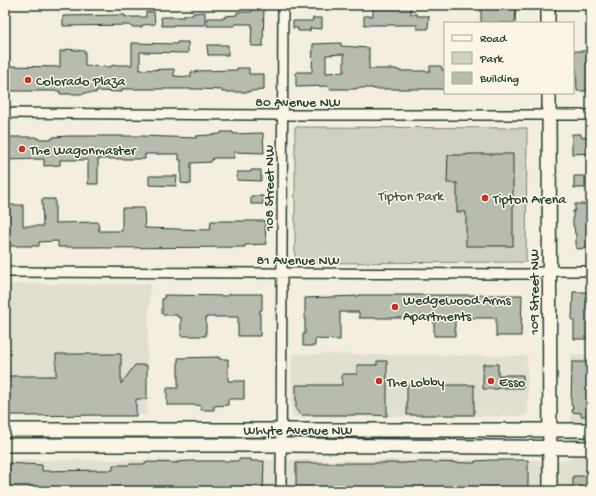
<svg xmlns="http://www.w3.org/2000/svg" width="596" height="496" viewBox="0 0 596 496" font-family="'Gochi Hand',sans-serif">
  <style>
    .built { fill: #e1dfd0 }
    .green { fill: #d0d1c2; stroke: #78877b }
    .building { fill: #b8bcae; stroke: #1f3d34; fill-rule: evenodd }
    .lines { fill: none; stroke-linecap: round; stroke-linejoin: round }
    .street-casing { stroke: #1f3d34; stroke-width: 12 }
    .secondary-casing { stroke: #1f3d34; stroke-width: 16 }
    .street { stroke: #fcf5e5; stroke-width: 9 }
    .secondary { stroke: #fcf5e5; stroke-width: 13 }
    .poi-dot { fill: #c8321e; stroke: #fcf5e5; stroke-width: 1.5 }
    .labels { text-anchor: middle; stroke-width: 3; stroke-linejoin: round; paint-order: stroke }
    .poi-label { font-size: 14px; fill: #1f3d34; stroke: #fcf5e5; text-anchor: start }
    .street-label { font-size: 14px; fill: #1f3d34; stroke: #fcf5e5 }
    .park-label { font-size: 14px; fill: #425b50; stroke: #fcf5e5 }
  </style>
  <rect width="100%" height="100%" fill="#f3eede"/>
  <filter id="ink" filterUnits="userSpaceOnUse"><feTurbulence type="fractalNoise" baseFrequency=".025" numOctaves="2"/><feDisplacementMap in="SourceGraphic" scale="8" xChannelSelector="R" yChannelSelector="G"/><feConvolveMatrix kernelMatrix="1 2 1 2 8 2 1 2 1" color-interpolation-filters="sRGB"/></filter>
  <g filter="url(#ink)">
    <path class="built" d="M5,284H150L147,356V415L5,416Z
      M292,354L527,356L528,414L524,416L296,417L292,414Z
      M571,354L591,355V491H5V460H571Z"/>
    <path class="green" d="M295,127L527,128L526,262L295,263Z"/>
    <path class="building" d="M252,5H264L263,46H251L252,24H235V26H207V18H225V16L237,15V12H252Z
      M373,5H411V14H417V16H429L428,29H417V25H364V16H373Z
      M481,5H516L515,23H481Z
      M146,12H154L155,24L142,25V27H131V25L63,26V16L125,15V17H146Z
      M205,12V25H173V26H162L161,17H184V15H193V13Z
      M313,18H322V29L310,28V31H298V28H293V21H312Z
      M177,42H188V53L140,52V70L174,69V76L191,77V72H196V71L237,70V68H249V74H264V90L249,91V92H222V90L200,89H122V92L96,91V93H84V94H60V91H5V66L60,67V51H66V49L85,51V66L111,67V66L115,65H132V43L177,44Z
      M341,43V46L369,48V69H397V70L401,71H430V66H440L442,67V70H445V89H373V88H356V89H330L328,86L296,87V72H312L313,44ZM344,54V72L326,73V55Z
      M207,45H228V55H208Z
      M574,51H591V91H577L576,69H574Z
      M221,132H233V134L263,133L264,153L234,152V158H213L211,162L191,163V184L181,183V160H179V154H145V159H98V184H88V160H60V165L44,166V159L5,160V137H37V139H53V137L69,136H141L196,138V136L221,134Z
      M572,134H581V137H591V153L572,154Z
      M467,154H513V246H466V212H457V183H447L448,155H467Z
      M251,170H261V181L237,180V172H251Z
      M149,176H177L176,186L149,185Z
      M574,176H585V188H574Z
      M251,196H263V204H251Z
      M42,199H55V223L98,222L99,231H122V208H144L145,228L210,230L211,221H265L266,244L245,245V247L103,248V247H58V241L39,242V246H5V205H23V226H43Z
      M575,204H591V248L576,249V234H575L574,226H573V211H575Z
      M573,292H591V339H574V320H572Z
      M228,294H262V310H260V336H238V317H206V336H181V317H177V315H164L162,314V299H164V295L228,296Z
      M359,295H522L521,336H496V318H455V336H434V318H359V312H340V340L315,339V346H303V334H305V298L359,296Z
      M56,354H121V384L135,365H147V399H136V416H100V415L27,416V415H5V376H56Z
      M219,357V359H228V381H244V399H228V405L214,406V410H201V406L197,405H167V388H178V358Z
      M377,361H387V416L374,415H302L296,410V385H342V374H357V365H377Z
      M572,362H591V416H581V413L572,412L573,406L571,405Z
      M483,364H498V375H523V388H498V389H483Z
      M421,380L428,385H474V415H407V385H416Z
      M239,459H251V461H264L263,491H5V463L42,465V471L104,470H113V465H128L131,464H146V462L178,463L177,462L192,461H239Z
      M491,460H528V491H356V490L341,489V491H296V463H403L418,462L475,463V461Z
      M573,476H591V491H573Z"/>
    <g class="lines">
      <defs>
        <path id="street" d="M5,113L274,115H591
          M5,272L528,274L549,271H591
          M281,491L283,5"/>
        <path id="secondary" d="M548,5V23
          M549,93L550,491
          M5,430H591
          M5,445H293L591,448"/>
      </defs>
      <use href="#street" class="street-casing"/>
      <use href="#secondary" class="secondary-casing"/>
      <use href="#street" class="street"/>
      <use href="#secondary" class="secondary"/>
    </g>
  </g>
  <g class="poi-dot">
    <circle cx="28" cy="80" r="4"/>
    <circle cx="22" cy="149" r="4"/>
    <circle cx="485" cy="198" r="4"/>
    <circle cx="395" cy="307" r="4"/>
    <circle cx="379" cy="381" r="4"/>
    <circle cx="491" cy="381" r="4"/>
  </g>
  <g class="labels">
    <g class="poi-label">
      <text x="36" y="85">Colorado Plaza</text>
      <text x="30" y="154">The Wagonmaster</text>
      <text x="493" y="203">Tipton Arena</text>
      <text x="403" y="304">Wedgewood Arms<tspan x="403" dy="16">Apartments</tspan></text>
      <text x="387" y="386">The Lobby</text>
      <text x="499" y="386">Esso</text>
    </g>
    <g class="street-label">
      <text x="298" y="106">80 Avenue NW</text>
      <text transform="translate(268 188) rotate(-90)" y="5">108 Street NW</text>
      <text x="298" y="264">81 Avenue NW</text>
      <text transform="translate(533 292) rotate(-90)" y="5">109 Street NW</text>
      <text x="298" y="434">Whyte Avenue NW</text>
    </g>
    <g class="park-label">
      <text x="411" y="200">Tipton Park</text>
    </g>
  </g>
  <rect width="596" height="496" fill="none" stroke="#fcf5e5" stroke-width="20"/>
  <rect x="10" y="10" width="576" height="476" fill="none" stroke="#1f3d34" stroke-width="1.5" filter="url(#ink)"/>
  <rect x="444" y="22" width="130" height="72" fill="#fcf5e5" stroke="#a4ab9e"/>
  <rect x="452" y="35" width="20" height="6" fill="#fcf5e5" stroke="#a4ab9e"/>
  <text x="480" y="42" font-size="12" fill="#1f3d34">Road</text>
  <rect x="452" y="52" width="20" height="12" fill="#d0d1c2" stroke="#a4ab9e"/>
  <text x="480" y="62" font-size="12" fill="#1f3d34">Park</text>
  <rect x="452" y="72" width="20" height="12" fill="#b8bcae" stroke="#a4ab9e"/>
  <text x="480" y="82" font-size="12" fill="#1f3d34">Building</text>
</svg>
